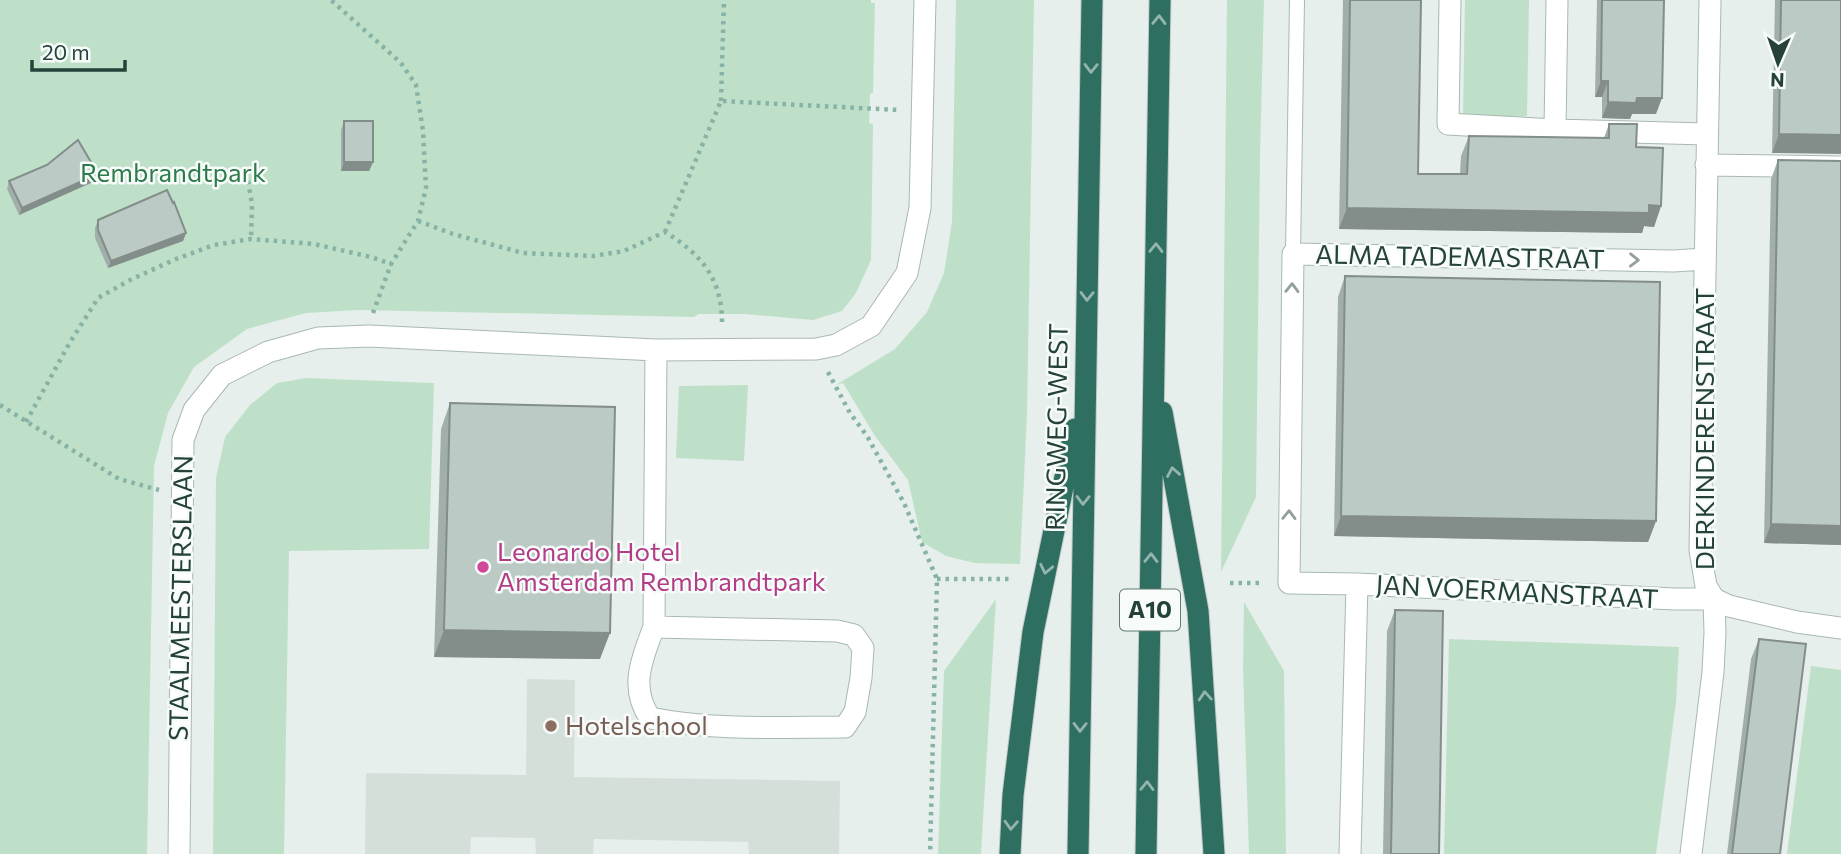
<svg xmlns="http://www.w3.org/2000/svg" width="1841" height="854" viewBox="0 0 1841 854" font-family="Commissioner,sans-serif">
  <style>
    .built { fill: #d4dfda }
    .green { fill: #bfe0c8 }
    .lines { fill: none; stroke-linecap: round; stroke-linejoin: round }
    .lane-casing { stroke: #a8b8b2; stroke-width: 16 }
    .street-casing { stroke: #a8b8b2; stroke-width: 23 }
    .highway-casing { stroke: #c2cac8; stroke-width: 23 }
    .path { stroke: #86b3a5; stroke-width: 4.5; stroke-dasharray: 3.5 5; stroke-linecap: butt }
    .lane { stroke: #fff; stroke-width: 14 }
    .street { stroke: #fff; stroke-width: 21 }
    .highway { stroke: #2f6f62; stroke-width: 21 }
    .wall { fill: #a1aea9 }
    .shaded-wall { fill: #838d89 }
    .building { fill: #bbcac4; stroke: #838d89; stroke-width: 2 }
    .oneway { stroke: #93b5ae }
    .oneway2 { stroke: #92a09c }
    .hotel-dot { fill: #d1479c; stroke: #f7fbf9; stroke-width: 2.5 }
    .education-dot { fill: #8d6e63; stroke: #f7fbf9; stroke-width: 2.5 }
    .labels { text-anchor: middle; stroke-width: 5; stroke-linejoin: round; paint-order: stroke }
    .shield { fill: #f7fbf9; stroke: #637a73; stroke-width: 2 }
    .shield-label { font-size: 24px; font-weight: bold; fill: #24423a }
    .park-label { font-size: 26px; fill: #2d7a4b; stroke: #f7fbf9 }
    .street-label { font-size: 26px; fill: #24423a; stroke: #f7fbf9 }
    .hotel-label { font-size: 26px; fill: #b23c85; stroke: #f7fbf9; text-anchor: start }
    .education-label { font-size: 26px; fill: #785e54; stroke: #f7fbf9; text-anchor: start }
  </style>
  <rect width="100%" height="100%" fill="#e6efeb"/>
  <path class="built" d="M527,679L575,680L574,777L840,781L839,854H749L748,842L594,839L593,854H536L535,838L471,837L470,854H365L366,773L526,775Z"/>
  <path class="green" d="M0,0H871V3H875L873,93L870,94L869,123L873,124L871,260L856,293L842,311L813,320L744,314H699L694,317L359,310L306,313L247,329L194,367L168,413L154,466L147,854H0Z
    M956,0H1034L1027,414L1020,564L975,563L946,556L922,542L908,480L875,436L843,383L836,385L895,349L927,312L944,273L952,222Z
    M1227,0H1264L1260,155L1256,497L1221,572Z
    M1465,0H1529L1527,116H1463Z
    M306,378L434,383L429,549L289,551L284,854H213L216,478L225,437L250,405L277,383Z
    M748,385L744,461L676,458L679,386Z
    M996,599L981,854H938L944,671Z
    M1244,602L1284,671L1286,854H1249L1243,669Z
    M1449,639L1679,647L1676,702L1656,854H1444Z
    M1811,666L1841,670V854H1787Z"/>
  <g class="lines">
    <defs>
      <path id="lane" d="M1293,254L1297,0"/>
      <path id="street" d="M1450,0L1448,124L1555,130
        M1557,0L1555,130L1707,134
        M1706,165L1841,167
        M1357,584L1289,583L1293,254L1673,261L1705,259
        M654,627L837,631L854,635L863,648L861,678L855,712L845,727C781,727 714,731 650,718C629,688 642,658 654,627L656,350
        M179,854L183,440L194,410L222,375L268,352L318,338L369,336L656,350L816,349L836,345L871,326L907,273L920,208L925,0
        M1350,854L1357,584L1675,599H1714L1729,606L1797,622L1841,628
        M1691,854L1713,672L1715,633L1714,599L1706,586L1700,550L1710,0"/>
      <path id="highway" d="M1162,412L1198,611L1214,854
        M1010,854L1013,795L1033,632L1075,429
        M1078,854L1092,0
        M1146,854L1160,0"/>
    </defs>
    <use href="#lane" class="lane-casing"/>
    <use href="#street" class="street-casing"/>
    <use href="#highway" class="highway-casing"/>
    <path class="path" d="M721,101L724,0
      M248,181L252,204L251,239
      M418,221L453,234L523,253L593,256L624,251L665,232C703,255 723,281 722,326
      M665,232L721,101L899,110
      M373,313L391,264
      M828,372L850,413L867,436L904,503L937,579L930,854
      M0,405L119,479L159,490
      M26,422L69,344L98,298L130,280L176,259L214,245L251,239L314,244L371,257L391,264L418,221L426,188L423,131L416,85L401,63L331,0
      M937,579H1011
      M1230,583H1264"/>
    <use href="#lane" class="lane"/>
    <use href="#street" class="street"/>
    <use href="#highway" class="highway"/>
  </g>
  <path class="wall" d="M1343,0H1421L1418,174H1460L1461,156L1469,136L1604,138L1609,124L1636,147L1661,206L1654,227L1644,226L1642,233L1339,229Z
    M1597,0H1664L1656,114H1632L1630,119L1602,118V97H1595Z
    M1775,0H1841L1772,153Z
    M344,121L373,162L369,171H341V130Z
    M1778,160L1841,545L1764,543L1771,179Z
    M9,181H95L19,215L7,189Z
    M98,220L186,233L183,241L108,268L95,238V228Z
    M1345,276L1656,521L1648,542L1334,536L1338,297Z
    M450,403L600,659L434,657L441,429Z
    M1395,610L1439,854H1383L1387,631Z
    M1759,639L1780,854H1727L1751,659Z"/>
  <path class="shaded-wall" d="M1601,81H1608L1602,97H1595Z
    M1637,98H1662L1656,114H1632L1630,119L1602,118L1608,102Z
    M1779,134L1841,135V154L1772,153Z
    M344,162H373L369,171H341Z
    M98,174L95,181L19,215L22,208Z
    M1649,205L1661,206L1654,227L1644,226L1642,233L1339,229L1347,208Z
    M186,233L183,241L108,268L111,261Z
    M1341,516L1656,521L1648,542L1334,536Z
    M1771,524L1841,526V545L1764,543Z
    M444,630L610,633L600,659L434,657Z"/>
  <path class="building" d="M1350,0H1421L1418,174H1467L1469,136L1609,138V124H1637L1636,147L1663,148L1661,206L1649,205V213L1347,208Z
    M1602,0H1664L1662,98H1637L1636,103L1608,102V81H1601Z
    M1781,0H1841V135L1779,134Z
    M344,121H373V162H344Z
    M78,140L98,174L22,208L9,181L47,165Z
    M1778,160L1841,161V526L1771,524Z
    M167,190L173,203L174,202L186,233L111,261L98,230V220Z
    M1345,276L1660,282L1656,521L1341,516Z
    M450,403L615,407L610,633L444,630Z
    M1395,610L1443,611L1439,854H1391Z
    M1759,639L1806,644L1780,854H1732Z"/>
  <defs><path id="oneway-chevron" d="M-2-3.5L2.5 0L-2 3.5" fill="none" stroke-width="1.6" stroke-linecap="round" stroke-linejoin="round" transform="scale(1.75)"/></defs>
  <g class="oneway">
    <use href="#oneway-chevron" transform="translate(1159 20) rotate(-89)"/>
    <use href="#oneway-chevron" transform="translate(1091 68) rotate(91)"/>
    <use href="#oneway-chevron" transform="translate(1156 248) rotate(-89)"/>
    <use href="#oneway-chevron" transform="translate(1087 296) rotate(91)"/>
    <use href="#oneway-chevron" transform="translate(1173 472) rotate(-100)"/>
    <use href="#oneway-chevron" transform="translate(1083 500) rotate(91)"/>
    <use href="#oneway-chevron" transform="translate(1151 558) rotate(-89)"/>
    <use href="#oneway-chevron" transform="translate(1046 569) rotate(102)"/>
    <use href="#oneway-chevron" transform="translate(1205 696) rotate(-94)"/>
    <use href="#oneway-chevron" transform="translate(1080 727) rotate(91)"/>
    <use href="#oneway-chevron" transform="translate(1147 786) rotate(-89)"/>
    <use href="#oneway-chevron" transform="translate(1011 825) rotate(93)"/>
  </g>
  <g class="oneway2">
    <use href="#oneway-chevron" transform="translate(1634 260) rotate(1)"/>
    <use href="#oneway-chevron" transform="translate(1292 288) rotate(-89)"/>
    <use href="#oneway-chevron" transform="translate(1289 515) rotate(-89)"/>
  </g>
  <circle class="hotel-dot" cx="483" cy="567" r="7"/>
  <circle class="education-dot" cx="551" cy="726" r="7"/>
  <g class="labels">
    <rect class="shield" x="1120" y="589.5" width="60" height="41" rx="5"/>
    <g class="shield-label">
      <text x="1150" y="618">A10</text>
    </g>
    <g class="park-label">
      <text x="173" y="182">Rembrandtpark</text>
    </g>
    <g class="street-label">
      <text transform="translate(1460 257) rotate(1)" y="9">ALMA TADEMASTRAAT</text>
      <text transform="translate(1057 427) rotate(-89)" y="9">RINGWEG-WEST</text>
      <text transform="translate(1705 429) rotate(-90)" y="9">DERKINDERENSTRAAT</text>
      <text transform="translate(1517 592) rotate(3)" y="9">JAN VOERMANSTRAAT</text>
      <text transform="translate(181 598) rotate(-89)" y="9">STAALMEESTERSLAAN</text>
    </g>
    <g class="hotel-label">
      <text x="497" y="561">Leonardo Hotel<tspan x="497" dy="30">Amsterdam Rembrandtpark</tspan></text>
    </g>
    <g class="education-label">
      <text x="565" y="735">Hotelschool</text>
    </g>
  </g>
  <g transform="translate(1778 63) rotate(182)" stroke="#f7fbf9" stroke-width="5" paint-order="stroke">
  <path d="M0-5L12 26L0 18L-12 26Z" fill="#24423a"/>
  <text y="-10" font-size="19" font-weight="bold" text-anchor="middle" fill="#24423a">N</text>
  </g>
  <path d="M32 60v10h93v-10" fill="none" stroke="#24423a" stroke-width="3.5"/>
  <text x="42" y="60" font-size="21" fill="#24423a" stroke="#f7fbf9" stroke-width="5" paint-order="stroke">20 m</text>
</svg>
